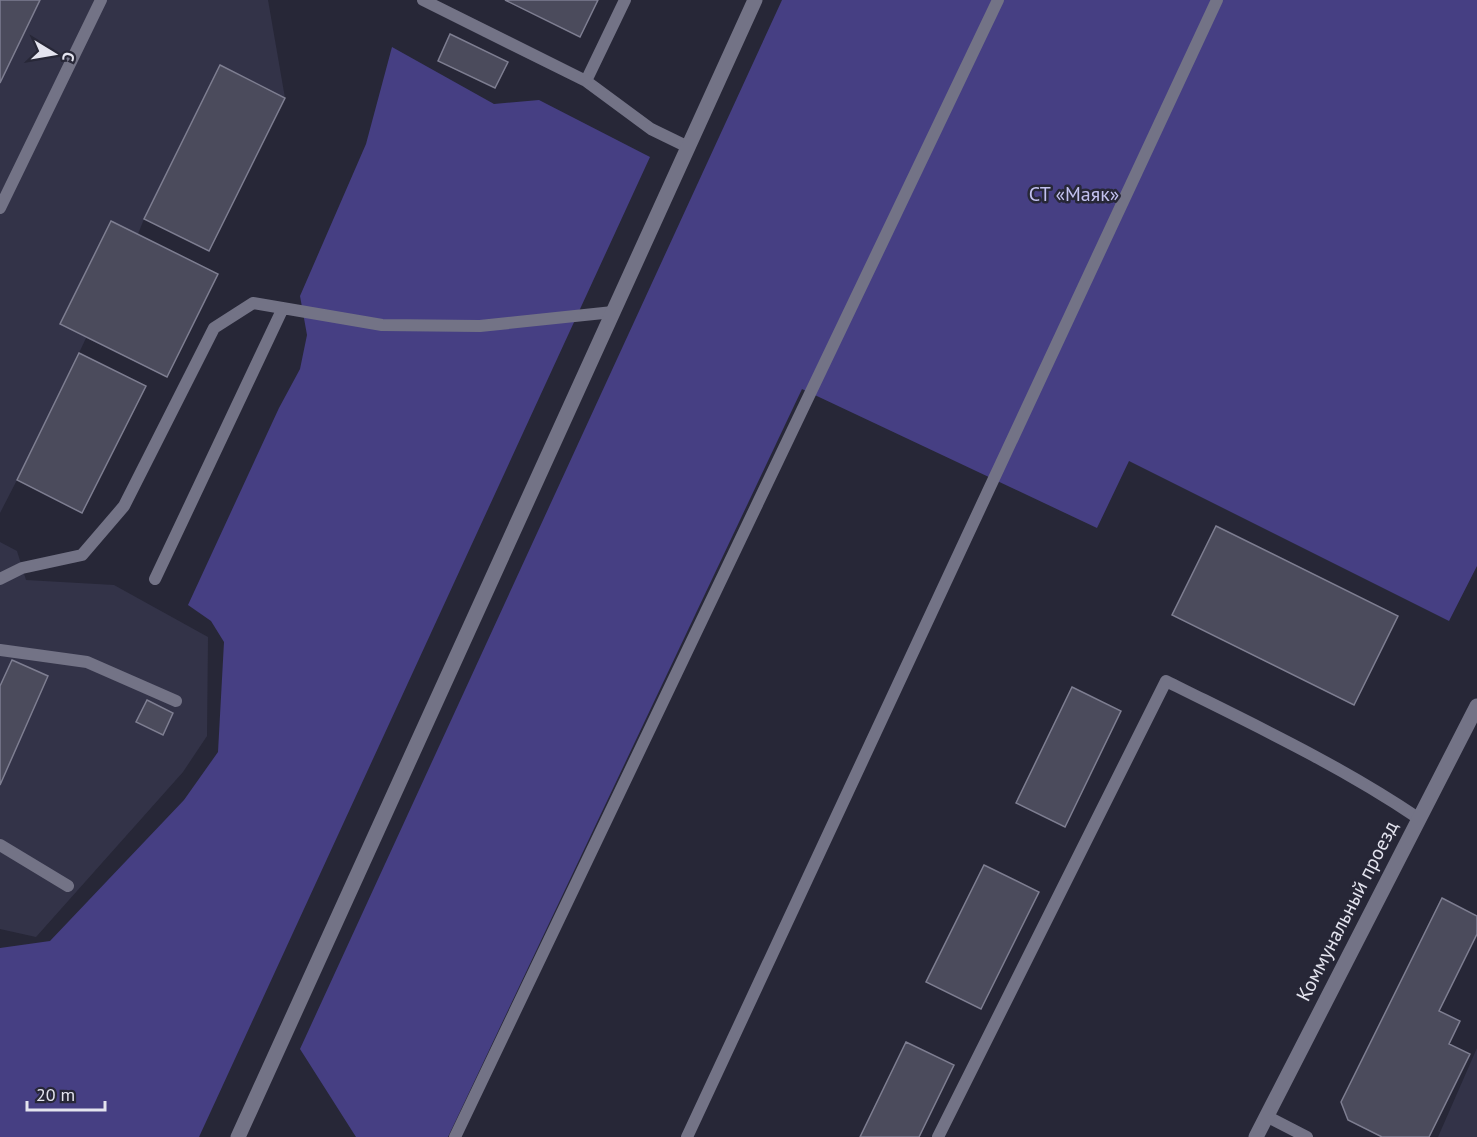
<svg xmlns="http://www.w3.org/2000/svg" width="1477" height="1137" viewBox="0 0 1477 1137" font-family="'PT Sans',sans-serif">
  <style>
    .built { fill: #333348 }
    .green { fill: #463f83 }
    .building { fill: #4b4b5c; stroke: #7e7e91; stroke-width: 1.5 }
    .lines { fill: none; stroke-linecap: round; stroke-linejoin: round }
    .lane { stroke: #737386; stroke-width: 12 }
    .street { stroke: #737386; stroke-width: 15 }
    .labels { text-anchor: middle; stroke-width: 5; stroke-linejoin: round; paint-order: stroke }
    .park-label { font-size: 20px; fill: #c3c2f0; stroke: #272737 }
    .street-label { font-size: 20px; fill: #e4e4ef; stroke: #272737 }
  </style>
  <rect width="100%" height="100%" fill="#272737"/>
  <path class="built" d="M0,0H268L285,98L209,251L144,219L138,234L218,274L167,377L86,338L79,353L146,386L82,513L17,480L0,513Z
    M0,542L17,551L26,580L114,585L208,637L207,736L183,772L36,937L0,929Z
    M1477,1048V1137H1438Z"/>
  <path class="green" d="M782,0H1477V566L1449,621L1129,461L1097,528L802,389L448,1137H356L300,1049Z
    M392,47L494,104L539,100L650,157L199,1137H0V948L50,941L184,800L218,752L224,642L211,621L188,605L279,408L300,369L307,335L300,296L366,144Z"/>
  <path class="building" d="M0,0H40L0,83Z
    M505,0H598L580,37Z
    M450,34L508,62L495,88L438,61Z
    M220,65L285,98L209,251L144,219Z
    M111,221L218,274L167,377L60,324Z
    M79,353L146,386L82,513L17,480Z
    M1216,526L1398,616L1354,705L1172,615Z
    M12,660L48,676L0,785V686Z
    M1072,687L1121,711L1065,827L1016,803Z
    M147,700L173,713L163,735L136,722Z
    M984,865L1039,892L981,1009L926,982Z
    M1442,898L1477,916V934L1439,1011L1460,1021L1449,1044L1470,1054L1429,1137H1382L1348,1120L1341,1102Z
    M906,1042L954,1065L919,1137H860Z"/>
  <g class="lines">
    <path class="lane" d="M423,0L586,81L651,129L688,147
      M586,81L625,0
      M0,208L101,0
      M0,579L22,568L82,555L124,506L214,328L253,303L382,325L480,326L613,312
      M155,579L283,308
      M0,650L87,662L176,701
      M0,845L68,886
      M1266,1116L1307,1137
      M455,1137L998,0
      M687,1137L1217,0
      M938,1137L1166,681C1252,724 1338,764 1418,818"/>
    <path class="street" d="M238,1137L755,0
      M1256,1137L1477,706"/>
  </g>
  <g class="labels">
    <g class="park-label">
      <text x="1074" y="201">СТ «Маяк»</text>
    </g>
    <g class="street-label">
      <text transform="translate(1347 911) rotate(-63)" y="7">Коммунальный проезд</text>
    </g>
  </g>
  <g transform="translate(54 54) rotate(101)" stroke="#272737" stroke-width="4.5" paint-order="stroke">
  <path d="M0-4.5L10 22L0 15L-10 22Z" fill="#e4e4ef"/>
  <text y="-9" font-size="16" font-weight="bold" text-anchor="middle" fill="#e4e4ef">С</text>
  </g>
  <path d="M27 1101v9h78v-9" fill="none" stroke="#e4e4ef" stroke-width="3"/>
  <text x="36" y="1101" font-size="18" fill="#e4e4ef" stroke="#272737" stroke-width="4.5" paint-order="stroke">20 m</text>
</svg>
